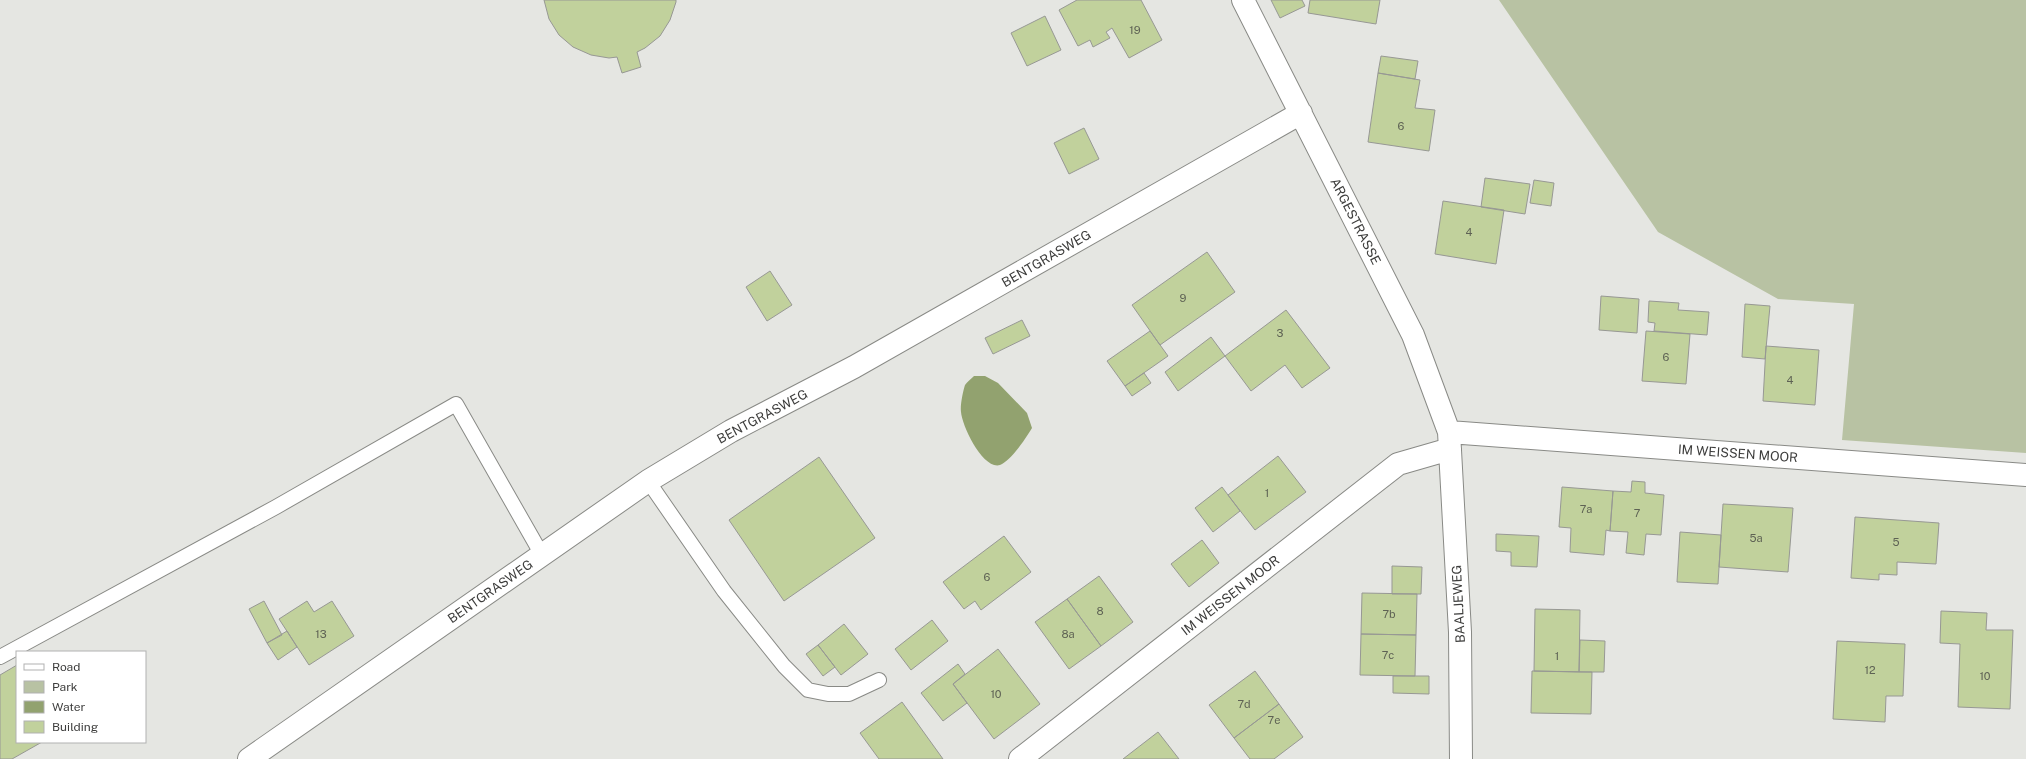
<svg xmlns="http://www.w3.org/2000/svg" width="2026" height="759" viewBox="0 0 2026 759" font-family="'Public Sans',sans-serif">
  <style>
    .green { fill: #b8c2a3 }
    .water { fill: #92a26f }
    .building { fill: #c1d19c; stroke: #979894 }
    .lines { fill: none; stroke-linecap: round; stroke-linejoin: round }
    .service-casing { stroke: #898a86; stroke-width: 16 }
    .minor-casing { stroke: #898a86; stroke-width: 24 }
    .service { stroke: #fff; stroke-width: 14 }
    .minor { stroke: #fff; stroke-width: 22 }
    .labels { text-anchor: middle; stroke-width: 3; stroke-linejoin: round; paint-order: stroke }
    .number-label { font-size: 11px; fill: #5e6254 }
    .street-label { font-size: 13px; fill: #3d3d3c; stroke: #fff }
  </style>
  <rect width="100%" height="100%" fill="#e5e6e2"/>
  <path class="green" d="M1499,0H2026V453L1842,440L1854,304L1778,299L1658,232Z"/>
  <path class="water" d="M974,376H985L998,383L1027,413L1032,428C1026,438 1011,461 1000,465C983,470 962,426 961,412C960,406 963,391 965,385C967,382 971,379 974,376Z"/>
  <path class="building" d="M544,0H676V2L670,20L660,36L645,48L637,52L641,67L622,73L617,57L609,58L591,55L573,47L559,35L549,19Z
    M1077,0H1141L1162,40L1129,58L1112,28L1106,32L1110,38L1093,47L1090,40L1078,46L1059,10Z
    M1271,0H1302L1305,6L1280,18Z
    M1310,0H1380L1376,24L1308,13Z
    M1045,16L1061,50L1027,66L1011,33Z
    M1381,56L1418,61L1415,79L1378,73Z
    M1378,73L1420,80L1415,108L1435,110L1429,151L1368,142Z
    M1084,128L1099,159L1069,174L1054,143Z
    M1485,178L1530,184L1525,214L1481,207Z
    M1534,180L1554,183L1551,206L1530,203Z
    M1443,201L1504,210L1496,264L1435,254Z
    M1207,252L1235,292L1160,345L1132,305Z
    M770,271L792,305L767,321L746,287Z
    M1601,296L1639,299L1637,333L1599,330Z
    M1649,301L1679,303L1678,310L1709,312L1707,335L1654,331L1655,323L1648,322Z
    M1745,304L1770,306L1765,359L1742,357Z
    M1286,310L1330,368L1302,388L1285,365L1251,391L1225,356Z
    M1022,320L1030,336L993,354L985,338Z
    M1150,331L1168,356L1125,386L1107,361Z
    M1646,331L1690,334L1686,384L1642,381Z
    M1211,337L1225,356L1178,391L1165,372Z
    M1766,346L1819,350L1815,405L1763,401Z
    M1144,373L1151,383L1132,396L1125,386Z
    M1278,456L1306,492L1255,530L1228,495Z
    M819,457L875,538L784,601L729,520Z
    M1632,481L1645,482V493L1664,495L1661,535L1646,534L1644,555L1626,553L1628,532L1610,531L1613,491L1631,492Z
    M1222,487L1240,511L1213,532L1195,508Z
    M1562,487L1613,491L1610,531L1606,530L1604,555L1570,552L1571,528L1559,527Z
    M1723,504L1793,508L1788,572L1719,567Z
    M1855,517L1939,523L1936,564L1897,562V575L1879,574V580L1851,578Z
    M1680,532L1721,535L1718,584L1677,582Z
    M1496,534L1539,536L1537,567L1511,566V552L1496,551Z
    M1004,536L1031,572L981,610L975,601L964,609L943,582Z
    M1202,540L1219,563L1189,587L1171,564Z
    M1392,566L1422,567L1421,594H1392Z
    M1099,576L1133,622L1101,646L1067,599Z
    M1362,593L1417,594L1416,635L1361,634Z
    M1067,599L1101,646L1069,669L1035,622Z
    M264,601L282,635L267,643L249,609Z
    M307,601L314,612L332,601L354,636L309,665L279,619Z
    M1535,609L1580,610L1579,672L1534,671Z
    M1941,611L1987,613L1986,630H2013L2010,709L1958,707L1960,644L1940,643Z
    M932,620L948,641L911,670L895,649Z
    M844,624L868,654L841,675L818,645Z
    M287,631L297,647L278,660L267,643Z
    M1361,634L1416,635L1415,676L1360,675Z
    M1580,640L1605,641L1604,672H1579Z
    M1837,641L1905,644L1903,696H1886L1885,722L1833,719Z
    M818,645L835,667L823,676L806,654Z
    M998,649L1040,704L994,739L953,684Z
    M958,664L965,674L953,684L967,703L943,721L921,693Z
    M17,665V742H42L12,759H0V675Z
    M1255,671L1279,704L1234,738L1209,705Z
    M1532,671L1592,672L1591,714L1531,713Z
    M1393,676H1429V694L1393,693Z
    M902,702L943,759H879L860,733Z
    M1279,704L1303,737L1274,759H1250L1234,738Z
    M1158,732L1179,759H1123Z"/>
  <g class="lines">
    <defs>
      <path id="service" d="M648,481L724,591L784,666L808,690L828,694H849L879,680
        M0,657L276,507L456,404L542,555"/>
      <path id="minor" d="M1243,0L1413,335L1449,432L1460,632L1461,759
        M1449,432L2026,475
        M249,759L648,481L731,431L854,367L1301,113
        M1020,759L1398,464L1450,449"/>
    </defs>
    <use href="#service" class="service-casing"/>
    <use href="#minor" class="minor-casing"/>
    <use href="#service" class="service"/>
    <use href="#minor" class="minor"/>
  </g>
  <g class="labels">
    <g class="number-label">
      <text x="1135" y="34">19</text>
      <text x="1401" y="130">6</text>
      <text x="1469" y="236">4</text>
      <text x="1183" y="302">9</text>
      <text x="1280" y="337">3</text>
      <text x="1666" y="361">6</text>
      <text x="1790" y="384">4</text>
      <text x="1267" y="497">1</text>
      <text x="1586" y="513">7a</text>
      <text x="1637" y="517">7</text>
      <text x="1756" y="542">5a</text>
      <text x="1896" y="546">5</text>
      <text x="987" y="581">6</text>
      <text x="1100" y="615">8</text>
      <text x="1389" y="618">7b</text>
      <text x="321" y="638">13</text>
      <text x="1068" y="638">8a</text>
      <text x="1388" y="659">7c</text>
      <text x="1557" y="660">1</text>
      <text x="1870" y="674">12</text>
      <text x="1985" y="680">10</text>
      <text x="996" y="698">10</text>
      <text x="1244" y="708">7d</text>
      <text x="1274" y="724">7e</text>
    </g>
    <g class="street-label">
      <text transform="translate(1356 221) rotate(63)" y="5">ARGESTRASSE</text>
      <text transform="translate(1046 258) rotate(-30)" y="5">BENTGRASWEG</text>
      <text transform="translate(762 416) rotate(-28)" y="5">BENTGRASWEG</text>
      <text transform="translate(1738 453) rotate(4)" y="5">IM WEISSEN MOOR</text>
      <text transform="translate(490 591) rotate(-35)" y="5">BENTGRASWEG</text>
      <text transform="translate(1230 595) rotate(-38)" y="5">IM WEISSEN MOOR</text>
      <text transform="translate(1458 604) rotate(-93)" y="5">BAALJEWEG</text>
    </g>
  </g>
  <rect x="16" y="651" width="130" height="92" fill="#ffffff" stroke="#b1b1b1"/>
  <rect x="24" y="664" width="20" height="6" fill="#ffffff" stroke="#b1b1b1"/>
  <text x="52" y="671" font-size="12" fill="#3d3d3c">Road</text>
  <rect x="24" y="681" width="20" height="12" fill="#b8c2a3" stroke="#b1b1b1"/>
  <text x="52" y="691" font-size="12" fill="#3d3d3c">Park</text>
  <rect x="24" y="701" width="20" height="12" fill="#92a26f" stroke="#b1b1b1"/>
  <text x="52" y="711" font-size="12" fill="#3d3d3c">Water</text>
  <rect x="24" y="721" width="20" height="12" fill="#c1d19c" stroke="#b1b1b1"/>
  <text x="52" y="731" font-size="12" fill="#3d3d3c">Building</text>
</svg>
